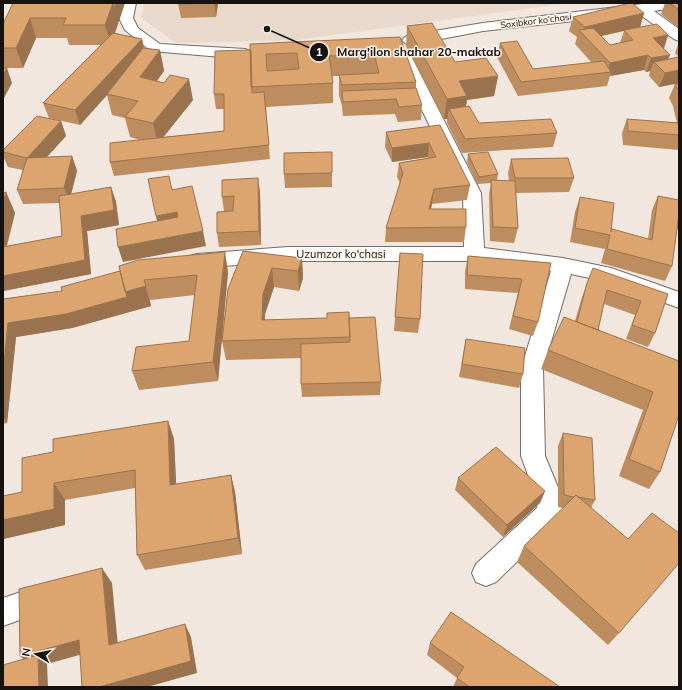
<svg xmlns="http://www.w3.org/2000/svg" width="682" height="690" viewBox="0 0 682 690" font-family="Mulish,sans-serif">
  <style>
    .built { fill: #e9d9cc }
    .lines { fill: none; stroke-linecap: round; stroke-linejoin: round }
    .minor-casing { stroke: #756c65; stroke-width: 2 }
    .minor { fill: #fff; fill-rule: evenodd }
    .wall { fill: #bd8d5f; fill-rule: evenodd }
    .shaded-wall { fill: #9a734e }
    .building { fill: #dca46f; stroke: #9a734e; fill-rule: evenodd }
    .labels { text-anchor: middle; stroke-width: 3; stroke-linejoin: round; paint-order: stroke }
    .far-street-label { font-size: 9px; fill: #15120f; stroke: #fef4ec }
    .street-label { font-size: 11px; fill: #15120f; stroke: #fef4ec }
    .leader { fill: none; stroke: #15120f; stroke-width: 1.5 }
    .callout-dot { fill: #15120f; stroke: #fef4ec; stroke-width: 1.5 }
    .mark-label { font-size: 12px; text-anchor: middle; font-weight: bold; fill: #fff }
    .callout-label { font-size: 12px; text-anchor: middle; font-weight: bold; fill: #15120f; stroke: #fef4ec; stroke-width: 3; stroke-linejoin: round; paint-order: stroke }
  </style>
  <rect width="100%" height="100%" fill="#f1e7df"/>
  <path class="built" d="M144,3H568L296,40L176,43L141,18Z"/>
  <g class="lines">
    <defs>
      <path id="minor" d="M122,3H136L133,18L138,28L160,44L245,49L250,51L253,54L250,57L245,59L151,51L125,30L119,18Z
        M651,3H679V7L654,11L679,29V41L674,39L639,14L483,31L410,45L405,43L402,40L405,37L410,35L483,23Z
        M402,49L407,51L410,54L481,193L484,248L563,258L611,268L679,292V308L608,282L571,274L543,369L545,456L562,497L563,510L554,526L496,582L486,586L476,582L472,573L476,564L537,508L536,497L521,456V369L551,271L474,261H288L197,268L190,266L187,261L190,256L197,254L288,247H464L463,193L394,54L397,51Z
        M21,592L31,596L35,606L31,616L3,626V598Z"/>
    </defs>
    <use href="#minor" class="minor-casing"/>
    <use href="#minor" class="minor"/>
  </g>
  <path class="wall" d="M13,3H125L114,33L142,39L144,48L160,50L164,71L157,81L193,100L163,137L224,131V109H216L214,94L251,50L400,37L416,82V88L422,105L421,120L398,122L395,114L343,116L342,106L339,95V76H332L333,83V103L266,107L270,159L114,176L110,162L140,140L130,137L125,118L112,115L107,95L80,125L49,118L43,103L101,45H69L67,38H36L23,68H3V24Z
    M178,3H218L216,17L181,18Z
    M665,3H679V28L661,14Z
    M644,13L640,27L625,30L668,35L664,49L668,59L679,57L675,53L679,42V83L677,84H679V150L623,145L622,133L627,119L677,123L673,106L669,98L675,84L659,87L649,76L650,71L646,72L644,70L610,76L607,86L518,96L497,57L500,43L533,69L592,63L575,44L577,37L569,31L573,17ZM624,31L620,43L610,45L601,36Z
    M407,26L455,62L498,76L494,96L467,100L466,106L479,123L557,133L553,147L462,153L447,123V119H444L406,46Z
    M61,121L66,136L47,157L72,156L77,171L71,194L111,187L116,202L119,225L87,231L91,274L3,291V193L6,192L15,213L7,246L62,236L60,203L23,204L17,190L23,170L8,167L3,156V150Z
    M440,125L470,185L467,200L432,204L431,209L466,227L464,242H385L386,228L400,183L397,177L399,163L428,158V157L392,162L385,147L386,132Z
    M332,152V187L285,188L284,174Z
    M468,154L498,174L497,180L509,181L508,173L511,159L574,178L569,192L516,193L518,228L514,243L490,241L489,194L491,183L477,184L467,162Z
    M260,192L261,245L219,247L217,233L233,211H224L222,197Z
    M658,196L679,200V230L677,229L672,266L665,281L601,263L605,249L570,242L575,212L580,197L611,232L648,239L652,210Z
    M243,251L302,258L303,278L299,291L274,287L265,314V320L349,318L381,382L380,395L302,397L301,384V358L226,360L222,341Z
    M400,253L420,319L418,333L394,331Z
    M468,256L551,263L538,322L533,336L509,329L518,293L465,289V271Z
    M228,272L218,381L139,390L132,371L189,341L195,295L150,300L151,306L72,328L16,337L7,423L3,424V299L62,291L61,287Z
    M587,283L668,294L655,333L648,347L626,339L635,315L604,304L598,330L679,361L660,472L649,489L619,476L643,410L541,369L548,350L575,321L582,297Z
    M466,339L523,374L519,388L459,377Z
    M168,421L174,439L176,484L231,475L235,492L242,554L145,570L137,555L135,488L65,500V525L3,539V496L22,492L53,452Z
    M563,433L595,500L591,508L619,633L608,645L517,562L524,546L563,508L558,507V446Z
    M458,478L545,491L540,503L503,537L455,490Z
    M430,643L560,687H453L457,678L427,655Z"/>
  <path class="shaded-wall" d="M113,3H125L111,45L105,25Z
    M214,3H218L216,17Z
    M644,13L640,27L588,39L583,34L585,27Z
    M30,18L36,38L23,68L16,48Z
    M668,35L663,50L653,38Z
    M142,39L145,53L80,125L75,110Z
    M160,50L164,71L144,98L140,77Z
    M648,55L644,70L610,76L611,72L607,73L610,63Z
    M670,55L664,69L654,62L650,71L646,72L651,58Z
    M7,68L12,83L3,100V75Z
    M679,70V83L659,87L665,73Z
    M498,76L494,96L467,100L464,116L449,109L447,119H444L447,99L459,81Z
    M189,79L193,100L158,144L153,123Z
    M61,121L66,136L33,172L27,158Z
    M429,143L428,157L392,162V148Z
    M72,156L77,171L69,202L64,188Z
    M258,178L260,192L261,245L259,231Z
    M111,187L116,202L119,225L87,231L91,274L3,291V276L85,260L81,216Z
    M434,189L432,204L427,224L429,209Z
    M6,192L15,213L3,259V204Z
    M177,212L180,227L159,231L156,216Z
    M203,231L206,246L123,262L118,247Z
    M225,252L228,272L218,381L213,362Z
    M302,258L303,278L299,291L298,271Z
    M272,268L274,287L265,314L264,339L262,320L263,294Z
    M144,280L151,306L72,328L16,337L7,423L3,416V373L8,323L125,292Z
    M168,421L174,439L177,502L170,485Z
    M231,475L235,492L242,554L238,538Z
    M54,483L65,500V525L3,539V520Z
    M545,491L540,503L503,537L507,525Z
    M102,568L112,583L119,657L109,645Z
    M185,624L191,637L197,673L147,687H99Z
    M79,640L90,652L47,664L48,687H39L33,668L20,656Z"/>
  <path class="building" d="M13,3H113L105,25H63L66,18H30L16,48H3V24Z
    M113,3H116L115,8Z
    M178,3H214L178,4Z
    M630,3H632L644,13L585,27L573,17Z
    M670,3H679V10Z
    M432,23L455,62L486,58L498,76L459,81L467,96L447,99L407,26Z
    M657,24L668,35L653,38L670,55L651,58L648,55L610,63L579,30L593,28L610,45L633,40L624,30Z
    M113,33L142,39L75,110L43,103Z
    M400,37L416,82L342,85L339,75L379,73L374,54L329,56L333,83L251,87L250,44ZM297,53L299,69L267,71L266,54Z
    M517,41L533,69L604,61L611,72L521,82L500,43Z
    M143,48L160,50L140,77L164,83L170,75L189,79L153,123L125,117L138,101L107,94Z
    M251,50L252,93L264,92L269,145L110,162V143L224,131V94H214L215,51Z
    M679,57V70L665,73L654,62Z
    M3,68H7L3,75Z
    M675,84H679V91Z
    M416,88L422,105L399,107L396,99L343,102L342,91Z
    M469,106L479,123L551,119L557,133L465,139L449,109Z
    M37,116L61,121L27,158L72,156L64,188L17,190L27,158L3,152V150Z
    M627,119L679,123V135L628,131Z
    M440,125L470,185L434,189L429,209H466V227L386,228L403,173L399,163L436,157L429,143L392,148L386,132Z
    M332,152V173L284,174V153Z
    M488,152L498,174L479,177L468,154Z
    M568,158L574,178H515L511,159Z
    M169,176L172,190L192,186L203,231L118,247L116,229L178,217L177,212L156,216L148,179Z
    M258,178L259,231L217,233V212L233,211L234,196L222,197V180Z
    M491,180L515,181L518,228L493,227Z
    M111,187L114,210L81,216L85,260L3,276V247L62,236L59,196Z
    M6,192L3,204V193Z
    M658,196L679,200V214L672,266L607,249L610,235L575,228L580,197L614,203L611,232L612,229L652,240Z
    M243,251L302,258L298,271L272,268L263,294L262,320L327,318V313L349,312L350,337L222,341L228,289Z
    M225,252L213,362L132,371L136,347L189,341L197,275L144,280L146,286L125,292L119,266L138,260Z
    M400,253L423,254L420,319L395,317Z
    M468,256L551,263L538,322L513,316L522,279L467,275Z
    M593,268L668,294L655,333L632,325L641,301L607,290L598,330L577,322L587,283Z
    M120,271L127,297L66,314L8,323L3,373V299L62,291L61,287Z
    M375,317L381,382L301,384V344L350,342L349,318Z
    M564,317L679,361V415L660,472L629,459L653,392L548,350Z
    M466,339L525,348L523,374L462,364Z
    M168,421L170,485L231,475L238,538L137,555L135,470L54,483V509L3,520V496L22,492V458L53,452V439Z
    M563,433L592,438L595,500L578,497L576,495L574,497L564,495Z
    M496,447L545,491L507,525L458,478Z
    M576,495L628,539L652,513L679,533V563L619,633L524,546Z
    M102,568L109,645L185,624L191,661L99,687H82L79,640L20,656L19,589Z
    M451,612L560,687H470L457,678L464,667L430,643Z
    M38,655L39,687H3V665Z"/>
  <g class="labels">
    <g class="far-street-label">
      <text transform="translate(536 21) rotate(-7)" y="3">Soxibkor ko'chasi</text>
    </g>
    <g class="street-label">
      <text x="341" y="258">Uzumzor ko'chasi</text>
    </g>
  </g>
  <path class="leader" d="M267 29L319 52"/>
  <g class="callout-dot">
    <circle cx="267" cy="29" r="4"/>
    <circle cx="319" cy="52" r="10"/>
  </g>
  <g class="mark-label">
    <text x="319" y="56">1</text>
  </g>
  <g class="callout-label">
    <text x="419" y="56">Marg'ilon shahar 20-maktab</text>
  </g>
  <rect width="682" height="690" fill="none" stroke="#15120f" stroke-width="8"/>
  <g transform="translate(36 654) rotate(280)" stroke="#fef4ec" stroke-width="3" paint-order="stroke">
  <path d="M0-3L7 15L0 10L-7 15Z" fill="#15120f"/>
  <text y="-6" font-size="11" font-weight="bold" text-anchor="middle" fill="#15120f">N</text>
  </g>
</svg>
